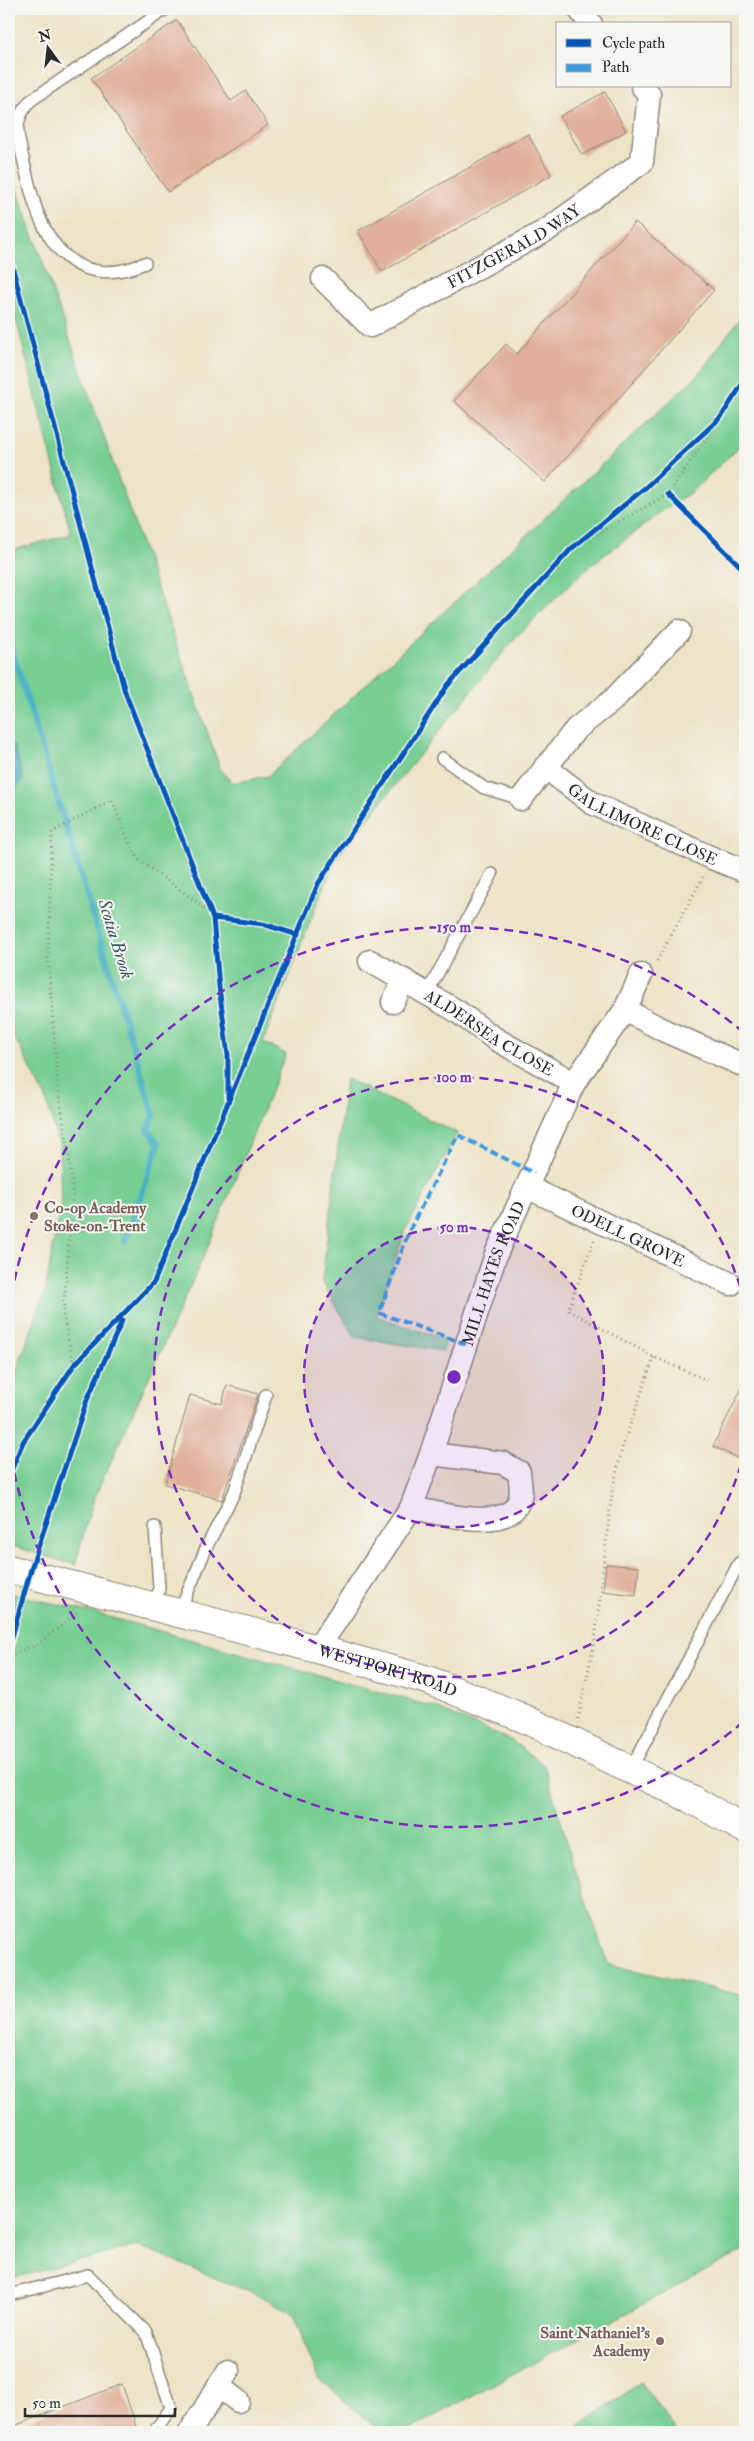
<svg xmlns="http://www.w3.org/2000/svg" width="754" height="2441" viewBox="0 0 754 2441" font-family="'IM FELL Double Pica',serif">
  <style>
    .green { fill: #77ce93; stroke: #517c5f }
    .water { fill: #45b0c3; stroke: #386e77 }
    .lines { fill: none; stroke-linecap: round; stroke-linejoin: round }
    .stream { stroke: #45b0c3; stroke-width: 6 }
    .building { fill: #e0b09a }
    .service-casing { stroke: #8c8778; stroke-width: 14 }
    .minor-casing { stroke: #8c8778; stroke-width: 25 }
    .tertiary-casing { stroke: #8c8778; stroke-width: 30 }
    .path { stroke: #8c8778; stroke-width: 3; stroke-dasharray: 1 4; stroke-linecap: butt }
    .service { stroke: #fff; stroke-width: 11 }
    .minor { stroke: #fff; stroke-width: 22 }
    .tertiary { stroke: #fff; stroke-width: 28 }
    .quiet { stroke: #3d9ce1; stroke-width: 4; stroke-dasharray: 8 4; stroke-linecap: butt }
    .cycleway-casing { stroke: #f6f6f2; stroke-width: 8 }
    .cycleway { stroke: #0057b8; stroke-width: 5 }
    .ring { fill: none; stroke: #7b2cbf; stroke-width: 2.5; stroke-dasharray: 9 6 }
    .education-dot { fill: #8d6e63; stroke: #f6f6f2; stroke-width: 2 }
    .labels { text-anchor: middle; stroke-width: 4; stroke-linejoin: round; paint-order: stroke }
    .street-label { font-size: 16px; fill: #2b2b2b; stroke: #f6f6f2 }
    .education-label { font-size: 16px; font-weight: bold; fill: #785e54; stroke: #f6f6f2; text-anchor: start }
    .water-label { font-size: 18px; font-style: italic; fill: #345a60; stroke: #f6f6f2 }
    .centre { fill: #7b2cbf; stroke: #f6f6f2; stroke-width: 2.5 }
    .ring-label { font-size: 15px; text-anchor: middle; font-weight: bold; fill: #7b2cbf; stroke: #f6f6f2; stroke-width: 4; stroke-linejoin: round; paint-order: stroke }
  </style>
  <rect width="100%" height="100%" fill="#f6f6f2"/>
  <filter id="ink" filterUnits="userSpaceOnUse"><feTurbulence type="fractalNoise" baseFrequency=".02" numOctaves="2"/><feDisplacementMap in="SourceGraphic" scale="10" xChannelSelector="R" yChannelSelector="G"/><feConvolveMatrix kernelMatrix="1 2 1 2 8 2 1 2 1" color-interpolation-filters="sRGB"/></filter>
  <filter id="wash" filterUnits="userSpaceOnUse"><feTurbulence type="fractalNoise" baseFrequency=".0096" numOctaves="4" result="noise"/><feDisplacementMap in="SourceGraphic" scale="20" xChannelSelector="R" yChannelSelector="G"/><feGaussianBlur stdDeviation="1.12" result="paint"/><feColorMatrix in="noise" values="0 0 0 0 0 0 0 0 0 0 0 0 0 0 0 0 0 1.4 0 .05"/><feComposite in="paint" operator="in"/></filter>
  <g filter="url(#wash)">
    <rect width="100%" height="100%" fill="#ede3c6"/>
    <path class="green" d="M9,166L221,771L233,783L268,776L697,376L740,318L745,301V441L690,493L665,509L586,569L515,638L335,859L263,1042L286,1054L206,1251L93,1501L75,1565L9,1545V1392L45,1292L61,1201L59,1145L45,1096L9,1027V551L71,534L9,292Z
      M346,1079L457,1133L405,1231L376,1316L446,1340L443,1351L355,1337L322,1282Z
      M9,1593L95,1613L434,1707L512,1741L544,1765L580,1885L608,1964L745,1996V2250L404,2432H381L318,2378L293,2314L267,2299L137,2246L9,2279Z
      M641,2382L677,2432H571Z"/>
    <path class="water" d="M9,744L14,746L23,779L14,790H9Z"/>
    <g class="lines">
      <path class="stream" d="M9,640L154,1115L148,1130L159,1144L125,1242"/>
    </g>
    <g id="blocks">
      <path class="building" d="M177,20L231,101L246,91L268,125L168,192L91,78Z
        M605,92L626,131L582,155L560,116Z
        M528,134L551,175L382,272L358,231Z
        M635,222L714,290L545,482L454,401L506,344L517,354Z
        M745,1382V1462L713,1446Z
        M227,1385L258,1394L222,1500L165,1484L190,1395L222,1404Z
        M606,1564L639,1567L636,1595L603,1591Z
        M122,2384L138,2432H9V2428Z"/>
    </g>
  </g>
  <g filter="url(#ink)">
    <use href="#blocks" fill-opacity="0" stroke="#8c8778" stroke-width="1"/>
    <g class="lines">
      <defs>
        <path id="service" d="M145,263C120,274 89,277 67,257C38,233 30,189 22,154C21,147 18,139 18,131C17,119 23,110 30,101L166,9
          M442,758L484,788L521,799
          M427,993L492,874
          M155,1527L159,1588L155,1607
          M179,1613L207,1546L234,1493L266,1395
          M631,1769L739,1563L745,1562
          M9,2295L88,2275L146,2332L171,2408L154,2432"/>
        <g id="minor">
          <path d="M579,9L591,24"/>
          <path id="s1" d="M323,279L370,326L547,230L642,162L649,94L642,86"/>
          <path id="s2" d="M545,767L592,803L712,858L745,871"/>
          <path d="M521,799L576,729L613,700L679,631"/>
          <path id="s3" d="M370,961L455,1010L494,1038L574,1083"/>
          <path d="M393,1002L404,980"/>
          <path d="M625,1010L665,1031L745,1066"/>
          <path id="s4" d="M527,1187L731,1284"/>
          <path d="M411,1508C437,1512 504,1533 518,1503C523,1494 520,1483 519,1472L503,1463L431,1454"/>
          <path id="s5" d="M317,1649L411,1508L431,1454L496,1254L574,1083L625,1010L641,975"/>
          <path d="M218,2386L238,2401"/>
          <path d="M190,2432L228,2371"/>
        </g>
        <g id="tertiary">
          <path id="s6" d="M9,1569L317,1649L428,1680L523,1718L691,1799L745,1829"/>
        </g>
      </defs>
      <use href="#service" class="service-casing"/>
      <use href="#minor" class="minor-casing"/>
      <use href="#tertiary" class="tertiary-casing"/>
      <path class="path" d="M571,549L668,494L721,417
        M657,961L703,877
        M594,1240L568,1310L654,1357L709,1381
        M74,1365L63,1315L73,1192L67,1141L58,1090L48,957L52,832L112,800L128,840L139,860L197,902L213,918
        M9,1656L38,1644L79,1611
        M578,1719L595,1639L612,1491L623,1445L654,1357"/>
      <use href="#service" class="service"/>
      <use href="#minor" class="minor"/>
      <use href="#tertiary" class="tertiary"/>
      <path class="quiet" d="M466,1344L379,1313L409,1231L458,1135L534,1173"/>
      <defs>
        <path id="cycleway" d="M9,254L125,692L213,918L219,987L228,1055V1098
          M668,494L745,571
          M213,918L263,924L298,935
          M9,1476L23,1442L74,1365L154,1282L318,884L448,685L571,549L646,487L721,417L745,380
          M9,1647L32,1566L87,1400L122,1321"/>
      </defs>
      <use href="#cycleway" class="cycleway-casing"/>
      <use href="#cycleway" class="cycleway"/>
    </g>
  </g>
  <circle cx="454" cy="1377" r="150" fill="#7b2cbf" fill-opacity=".12"/>
  <g class="ring">
    <circle cx="454" cy="1377" r="150"/>
    <path d="M745 1450A300 300 0 1 1 745 1304"/>
    <path d="M743 1722A450 450 0 0 1 9 1444M9 1310A450 450 0 0 1 743 1032"/>
  </g>
  <g class="education-dot">
    <circle cx="34" cy="1216" r="5"/>
    <circle cx="660" cy="2341" r="5"/>
  </g>
  <g class="labels">
    <g class="street-label">
      <text dy="6" stroke="none"><textPath href="#s1" startOffset="231">FITZGERALD WAY</textPath></text>
      <text dy="6" stroke="none"><textPath href="#s2" startOffset="114">GALLIMORE CLOSE</textPath></text>
      <text dy="6" stroke="none"><textPath href="#s3" startOffset="139">ALDERSEA CLOSE</textPath></text>
      <text dy="6" stroke="none"><textPath href="#s4" startOffset="112">ODELL GROVE</textPath></text>
      <text dy="6" stroke="none"><textPath href="#s5" startOffset="418">MILL HAYES ROAD</textPath></text>
      <text dy="6" stroke="none"><textPath href="#s6" startOffset="392">WESTPORT ROAD</textPath></text>
    </g>
    <g class="education-label">
      <text x="44" y="1213">Co-op Academy<tspan x="44" dy="18">Stoke-on-Trent</tspan></text>
      <text x="650" y="2338" text-anchor="end">Saint Nathaniel's<tspan x="650" dy="18">Academy</tspan></text>
    </g>
    <g class="water-label">
      <text transform="translate(116 939) rotate(73)" y="6">Scotia Brook</text>
    </g>
  </g>
  <circle cx="454" cy="1377" r="8" class="centre"/>
  <g class="ring-label">
    <text x="454" y="932">150 m</text>
    <text x="454" y="1082">100 m</text>
    <text x="454" y="1232">50 m</text>
  </g>
  <rect width="754" height="2441" fill="none" stroke="#f6f6f2" stroke-width="30"/>
  <rect x="556" y="22" width="175" height="65" fill="#f6f6f2" stroke="#a5a5a2"/>
  <rect x="566" y="39" width="25" height="8" fill="#0057b8" stroke="#a5a5a2"/>
  <text x="602" y="48" font-size="15" fill="#2b2b2b">Cycle path</text>
  <rect x="566" y="64" width="25" height="8" fill="#3d9ce1" stroke="#a5a5a2"/>
  <text x="602" y="72" font-size="15" fill="#2b2b2b">Path</text>
  <g transform="translate(48 48) rotate(345)" stroke="#f6f6f2" stroke-width="4" paint-order="stroke">
  <path d="M0-4L9 19L0 12L-9 19Z" fill="#2b2b2b"/>
  <text y="-8" font-size="14" font-weight="bold" text-anchor="middle" fill="#2b2b2b">N</text>
  </g>
  <path d="M25 2408v8h150v-8" fill="none" stroke="#2b2b2b" stroke-width="2.5"/>
  <text x="32" y="2408" font-size="15" fill="#2b2b2b" stroke="#f6f6f2" stroke-width="4" paint-order="stroke">50 m</text>
</svg>
